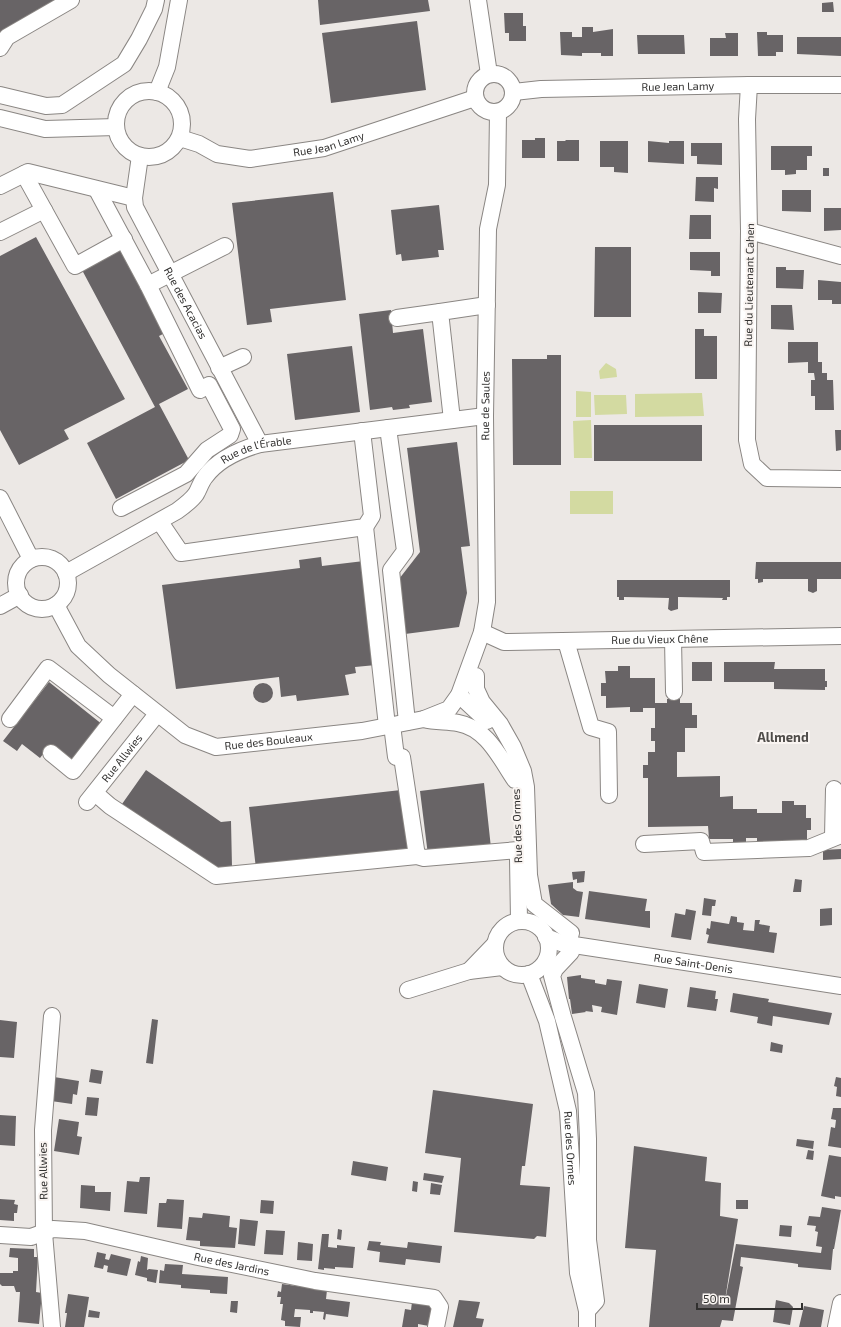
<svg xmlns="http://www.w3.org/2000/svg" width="841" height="1327" viewBox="0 0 841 1327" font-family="'Exo 2',sans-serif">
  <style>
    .green { fill: #d3daa1 }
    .building { fill: #686466 }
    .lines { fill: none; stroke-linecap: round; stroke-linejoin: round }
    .minor-casing { stroke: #8a8683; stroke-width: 18 }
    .minor { stroke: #fff; stroke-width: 16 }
    .labels { text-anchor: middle; stroke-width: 4; stroke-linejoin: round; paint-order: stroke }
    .street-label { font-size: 11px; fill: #31302f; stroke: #faf5f2 }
    .quarter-label { font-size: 13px; font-weight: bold; fill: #4f4c49; stroke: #faf5f2 }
  </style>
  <rect width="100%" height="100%" fill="#ece8e5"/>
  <path class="green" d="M606,363L616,369L617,377L600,379L599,371Z
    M576,391L591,392V417H576Z
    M702,393L704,416L635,417V394Z
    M594,395H626L627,414L595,415Z
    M591,420L592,458H574L573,421Z
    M570,491H613V514H570Z"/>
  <path class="building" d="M0,0H59L0,33Z
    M318,0H428L430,11L320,25Z
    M833,2L834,12H822V3Z
    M504,13H523V26H526V41H509V33H505Z
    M417,21L426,90L331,103L322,33Z
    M582,27H593V32L613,29V56H601V53H582V56L561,55L560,32H572V37H582Z
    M757,32H767V35H783V52H776V56H758Z
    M725,33H738V56H710V38H726Z
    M637,35H684L685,54H638Z
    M797,37H841V56L797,54Z
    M535,138H545V158H522V140H535Z
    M565,140H579V161H557V141H566Z
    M600,141H628V173L614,172V167H600Z
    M648,141L669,143V141H684V164L648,162Z
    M691,143H722V165L697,164V156H691Z
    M771,146H812V156H807V170H796V174L785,175V170H771Z
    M823,168H829V176H823Z
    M696,177H718V189L714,188V202L695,201Z
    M782,190H811V212L782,211Z
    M333,192L346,300L270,309L272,322L247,325L232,203Z
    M439,205L444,250H438L439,257L402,261L401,254L396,255L391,210Z
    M824,208H841V230L824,231Z
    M690,215H711V239H689Z
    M36,237L125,399L64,430L69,439L19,465L0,430V256Z
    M595,247H631V317H594Z
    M121,250L165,333L159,336L188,389L159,404L189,460L116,499L87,443L155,407L82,270Z
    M690,252H720V276H711V271L690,270Z
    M776,267H786V270H804L803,289L776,288Z
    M818,280L841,282V304H832V300H818Z
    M698,292L722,293L721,313H698Z
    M771,305H792L794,330L771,329Z
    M391,310L393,333L423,329L432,402L409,405L410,408L393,410L392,407L370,410L359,314Z
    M695,329H704V336H717V379H695Z
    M788,342H818V362H822V373H827V380H833L834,410H815V396H811V380H815L814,373H808V362L788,363Z
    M352,346L360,412L295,420L287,354Z
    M547,355H561V465H513L512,359H547Z
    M594,425H702V461H594Z
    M835,430H841V450L836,451Z
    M457,442L470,546L461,547L467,593L459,627L405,634L399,579L420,552L407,448Z
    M321,557L322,566L364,561L376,665L355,667L356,673L345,675L349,695L297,701L296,695L281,697L279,677L176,689L162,585L300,568L299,560Z
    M756,562H841V579H817V591L813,593L808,591V579H763V582L758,583V579H755Z
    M617,580H730V597H727V600H722L723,598L678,597V609L671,611L668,609L669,598L624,597V600H619V597H617Z
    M692,662H712V681H692Z
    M724,662H775L774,669H825V681H827V687H825V690L774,689V682H724Z
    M618,666H630V678H655V703H667V699H680V703H692V715H697V728H685V752H677V777L720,776V797L733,796V809H757V813H782V801H794V805H806V818H811V830H807V842L757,843V838H746V843H733V839H709L708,826L648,827V778H643V765H648V752H655V741H651V728H655V708H643V712H630V707L606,708V696H601V683H606L605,671H618Z
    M49,682L103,725L72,763L50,745L40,758L22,744L17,751L3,741Z
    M253 693a10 10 0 1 1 20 0a10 10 0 1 1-20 0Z
    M146,770L221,822L231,821L232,867H212L122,804Z
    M484,783L491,848L428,855L420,791Z
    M401,790L408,852L256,869L249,807Z
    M841,849V859L823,860V850Z
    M585,871L584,882L577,883V879L573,880L572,872Z
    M795,879L802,880L801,892H793Z
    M573,882V888L577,891L583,892L579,917L563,915L551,904L548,885Z
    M589,891L647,899L645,911H650V928L585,919Z
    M704,898L716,900L715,906H712L711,916L702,915Z
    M832,908V925L820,926V909Z
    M686,909L696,911L691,940L671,937L675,913L685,915Z
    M731,916L737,917V922L744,923L743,930L754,931L755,920H760L759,924L770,926L769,932L777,933L774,953L707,943L709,935L706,934L707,928L710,929L711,921L729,924Z
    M581,975V978L595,980V983L606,985L607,979L622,981L617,1015L601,1012L602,1007L592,1005L593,1012L585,1011L586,1012L572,1014L570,999H569L567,977Z
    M639,984L668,989L665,1008L636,1003Z
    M690,987L716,991L715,999H718L716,1011L687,1007Z
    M733,993L769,999L768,1002L832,1013L829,1025L773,1016L772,1026L757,1023L758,1017L730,1012Z
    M152,1019L158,1020L153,1064L146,1063Z
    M0,1020L17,1022L14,1058L0,1057Z
    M771,1042L783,1045L782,1053L770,1051Z
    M91,1069L103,1071L101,1084L89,1082Z
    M54,1077L79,1081L77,1095L73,1094L72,1104L51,1101Z
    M836,1077L841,1078V1097L836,1096L837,1087L834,1086Z
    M433,1090L533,1104L525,1166H522L520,1185L550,1187L546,1237L537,1236L534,1239L454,1232L461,1158L425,1153Z
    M87,1097L99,1098L97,1116L85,1115Z
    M833,1108H841V1148L828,1146L831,1127L835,1128L836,1120L831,1119Z
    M0,1115L16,1116L15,1146L0,1145Z
    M59,1119L79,1122L77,1136L82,1137L79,1155L54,1151Z
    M797,1139L814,1141L813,1149L796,1146Z
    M634,1146L707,1157L705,1181L721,1183L720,1216L738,1219L724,1306L736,1244L821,1253L822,1247L816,1246L818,1232L815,1231L816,1226L807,1225L809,1216L820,1217L822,1207L841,1210L834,1249H833L831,1270L798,1267V1264L792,1263L741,1257L740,1266L743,1267L733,1321L722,1320L720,1327H649L656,1250L625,1248Z
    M808,1150L814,1151L813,1160L806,1159Z
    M829,1155L841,1157V1197L835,1196V1199L821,1196Z
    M353,1161L388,1167L386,1181L351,1175Z
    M424,1173L444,1176L442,1183L423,1180Z
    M140,1177H150L147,1214L124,1212L127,1181L139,1182Z
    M413,1181L418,1182L417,1192L412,1191Z
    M431,1183L442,1185L440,1195L430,1194Z
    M81,1185L95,1186V1192H111L110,1211L80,1208Z
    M0,1199L15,1200L14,1204L18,1205L17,1213H14V1221L0,1220Z
    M167,1199L184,1200L182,1229L157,1227L159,1203H166Z
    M261,1200L274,1201L273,1214L260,1213Z
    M736,1200H748V1209H736Z
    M203,1213L230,1216L229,1227L237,1228L235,1248L200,1246V1241L186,1240L189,1217L202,1218Z
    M240,1219L258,1221L255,1246L238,1244Z
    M780,1225L792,1226L791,1237L779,1236Z
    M338,1229L342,1230L341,1240L337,1239Z
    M266,1230L285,1231L283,1255L264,1254Z
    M322,1234H329L328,1247L337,1248V1245L355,1247L353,1268L335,1267V1269L324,1268V1270L318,1269Z
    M369,1241L381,1242L380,1245L407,1248L408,1242L442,1246L440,1263L406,1259L405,1265L379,1262L380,1252L367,1250Z
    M298,1242L313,1244L312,1261L297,1260Z
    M10,1248L34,1249V1257H38L36,1292L42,1293L39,1324L18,1322L20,1292H16L14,1286H2L0,1284V1273H13V1271H18V1258L9,1257Z
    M97,1252L106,1254L105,1259L109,1260L111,1254L131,1259L127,1276L107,1272L108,1266L104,1265L103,1269L94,1267Z
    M141,1256L148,1258L147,1270L149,1269L158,1270L156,1283L147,1281V1278L135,1275L138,1261L140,1262Z
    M165,1264L183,1265L182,1274L228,1277L227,1294L210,1293V1290L181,1288V1285L159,1283L160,1270L164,1271Z
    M282,1284L327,1290L326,1299L350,1302L348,1317L326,1314L325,1320L323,1319L324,1312L313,1311V1313H310V1310L295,1309L294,1317H301L300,1327L285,1326V1321L281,1320L283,1304H280L281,1297H277L278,1291L281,1292Z
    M68,1294L89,1297L84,1327H65L67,1313H65Z
    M459,1300L480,1302L476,1318L484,1319L482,1327H453Z
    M776,1300L789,1303L793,1307L790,1325L773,1322Z
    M231,1301H238L237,1313L230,1312Z
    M412,1302L432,1306L429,1326L418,1324V1327H402L405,1309L411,1310Z
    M804,1306L824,1310L821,1327H799Z
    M89,1310L100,1312L99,1318L88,1317Z"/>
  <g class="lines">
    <defs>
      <g id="minor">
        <path d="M478,0L489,74"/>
        <path d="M0,48L7,37L71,0"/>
        <circle cx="494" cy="93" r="19"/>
        <path d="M749,85L747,119L749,231L747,440L752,464L767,478L841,479"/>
        <circle cx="149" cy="124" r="33"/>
        <path d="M157,92L167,67L179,0"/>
        <path id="s1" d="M514,92L541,89L749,85H841"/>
        <path d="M0,95L46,106L62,105L124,64L139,39L154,9L156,0"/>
        <path d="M0,118L45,129L116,127"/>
        <path id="s2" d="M180,138L199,144L217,154L250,159L324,148L475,98"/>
        <path id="s3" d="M140,156L134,198L135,207L260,444"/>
        <path d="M24,174L75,266L124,239"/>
        <path d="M0,186L28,172L134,198"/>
        <path d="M97,190L148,285L200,390L209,385L232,429L230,435L207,450L186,474L121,508"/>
        <path d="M749,231L841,256"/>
        <path d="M0,232L44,210"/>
        <path d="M148,285L225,246"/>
        <path d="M397,318L440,312"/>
        <path d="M219,368L243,357"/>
        <path d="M452,420L440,312L487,305"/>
        <path d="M388,428L405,551L391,570L407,722"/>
        <path d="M0,498L31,559"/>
        <path d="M160,522L181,553L365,527L372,516L362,431"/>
        <path d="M365,527L387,726"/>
        <circle cx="42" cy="583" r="26"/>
        <path id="s4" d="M66,573L177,511C184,506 191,501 196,494C199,489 201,482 205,477C218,459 239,450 260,444L485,416"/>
        <path id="s5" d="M56,605L78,646L109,675L185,735L216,747L362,731L424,719L449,709L459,695L482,632L487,602L485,416L488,229L497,185L498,112"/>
        <path d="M0,606L20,595"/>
        <path id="s6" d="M482,632L504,642L841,636"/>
        <path d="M673,639L674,692"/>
        <path d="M566,641L591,727L608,732L609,795"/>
        <path d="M476,676V689L482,702L500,724L513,747L523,771L526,787L529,875L534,904L571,933L568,944L571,952L555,969L552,976L563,1017L586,1093L588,1139V1240L596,1301L587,1311"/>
        <path d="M459,695L487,721"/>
        <path d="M10,719L48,668L114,718"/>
        <path d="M424,719C435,722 446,721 458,723C487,728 500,758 515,780"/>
        <path d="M392,725L396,757"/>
        <path d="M51,753L73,771L133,694"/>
        <path d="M402,757L417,856"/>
        <path d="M95,793L110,806L216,876L417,856L424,858L518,850"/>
        <path id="s7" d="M87,802L157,714"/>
        <path d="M833,837L834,789"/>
        <path d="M644,844L701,841L704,852L809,848L841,835"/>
        <path d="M518,858L519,921"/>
        <circle cx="522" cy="948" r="27"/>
        <path id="s8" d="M546,937L561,943L841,986"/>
        <path d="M469,971L495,944"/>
        <path id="s9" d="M529,974L547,1021L568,1111L578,1273L587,1311V1327"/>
        <path d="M408,990L469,971L502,967"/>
        <path id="s10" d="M0,1235L31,1237L53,1229L85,1231L198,1257L315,1281L434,1298L440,1307L436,1327"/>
        <path d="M52,1327L44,1233L43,1130L52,1016"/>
        <path d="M836,1327L841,1303"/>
      </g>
    </defs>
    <use href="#minor" class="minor-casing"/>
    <use href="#minor" class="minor"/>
  </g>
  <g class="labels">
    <g class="street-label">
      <text dy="4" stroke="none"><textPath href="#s1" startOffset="164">Rue Jean Lamy</textPath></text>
      <text dy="4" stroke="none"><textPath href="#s2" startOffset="154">Rue Jean Lamy</textPath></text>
      <text transform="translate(749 285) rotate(-89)" y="4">Rue du Lieutenant Cahen</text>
      <text dy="4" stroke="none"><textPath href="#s3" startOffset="160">Rue des Acacias</textPath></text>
      <text dy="4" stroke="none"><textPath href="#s5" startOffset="767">Rue de Saules</textPath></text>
      <text dy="4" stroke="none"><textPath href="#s4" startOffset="232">Rue de l'Érable</textPath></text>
      <text dy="4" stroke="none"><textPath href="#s6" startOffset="180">Rue du Vieux Chêne</textPath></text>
      <text dy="4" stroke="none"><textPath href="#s5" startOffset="272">Rue des Bouleaux</textPath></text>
      <text dy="4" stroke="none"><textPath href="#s7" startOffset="56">Rue Allwies</textPath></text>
      <text transform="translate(517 826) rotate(-92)" y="4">Rue des Ormes</text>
      <text dy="4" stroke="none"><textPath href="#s8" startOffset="150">Rue Saint-Denis</textPath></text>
      <text dy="4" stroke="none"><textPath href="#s9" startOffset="180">Rue des Ormes</textPath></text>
      <text transform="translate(43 1171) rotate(-91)" y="4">Rue Allwies</text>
      <text dy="4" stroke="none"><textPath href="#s10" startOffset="237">Rue des Jardins</textPath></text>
    </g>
    <g class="quarter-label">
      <text x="783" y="742">Allmend</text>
    </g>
  </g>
  <path d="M697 1303v6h105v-6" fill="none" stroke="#31302f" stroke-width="2"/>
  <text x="703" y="1303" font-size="12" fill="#31302f" stroke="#faf5f2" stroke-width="3" paint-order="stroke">50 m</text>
</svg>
